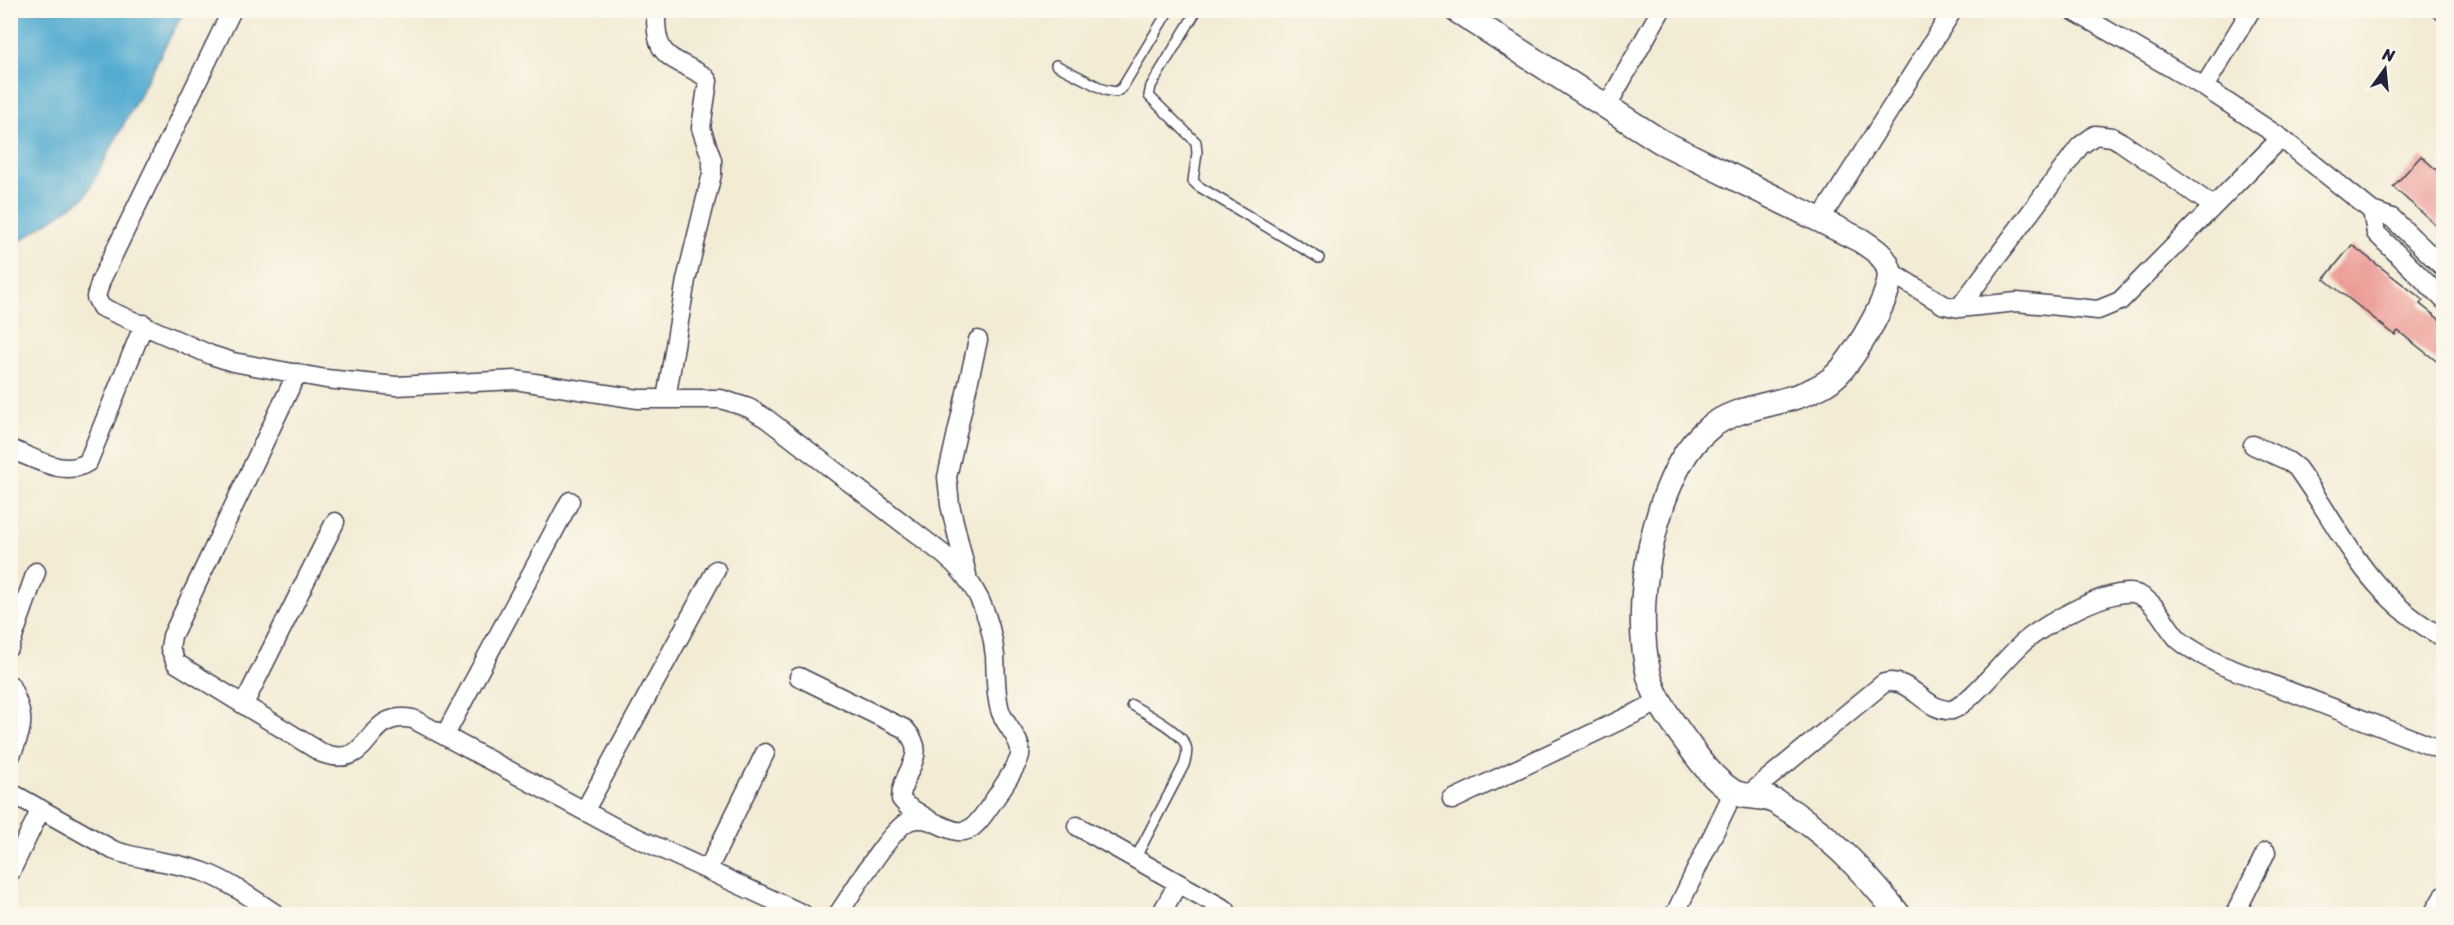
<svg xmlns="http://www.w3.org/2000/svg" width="2454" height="925" viewBox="0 0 2454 925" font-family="Sriracha,sans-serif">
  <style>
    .water { fill: #53abd0; stroke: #3a6686; stroke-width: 1.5 }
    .building { fill: #ec9c96 }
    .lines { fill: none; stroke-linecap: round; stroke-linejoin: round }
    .service-casing { stroke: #414052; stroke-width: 12 }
    .minor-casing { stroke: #414052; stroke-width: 21 }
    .tertiary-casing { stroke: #414052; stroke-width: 27 }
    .service { stroke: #fff; stroke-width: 9 }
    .minor { stroke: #fff; stroke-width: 18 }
    .tertiary { stroke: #fff; stroke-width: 24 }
  </style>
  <rect width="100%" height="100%" fill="#fbf7ec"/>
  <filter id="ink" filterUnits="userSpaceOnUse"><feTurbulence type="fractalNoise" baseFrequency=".0167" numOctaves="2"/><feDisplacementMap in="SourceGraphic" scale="12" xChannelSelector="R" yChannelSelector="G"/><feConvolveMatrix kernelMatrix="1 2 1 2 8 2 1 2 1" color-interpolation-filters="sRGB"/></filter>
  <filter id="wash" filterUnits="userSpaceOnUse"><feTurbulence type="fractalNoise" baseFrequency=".008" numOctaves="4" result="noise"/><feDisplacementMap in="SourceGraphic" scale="24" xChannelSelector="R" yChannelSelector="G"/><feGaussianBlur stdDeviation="1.35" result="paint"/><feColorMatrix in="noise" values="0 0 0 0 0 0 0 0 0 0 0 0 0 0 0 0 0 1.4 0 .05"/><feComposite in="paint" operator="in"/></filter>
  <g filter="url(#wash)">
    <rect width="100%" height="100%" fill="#f3ebd4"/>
    <path class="water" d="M10,11H184L85,197L17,243L10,240Z"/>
    <g id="blocks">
      <path class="building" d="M2421,156L2444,177V232L2393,187Z
        M2352,245L2423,300L2420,304L2444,323V367L2398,331L2395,335L2324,279Z"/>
    </g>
  </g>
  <g filter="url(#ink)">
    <use href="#blocks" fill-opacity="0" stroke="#414052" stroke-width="1.5"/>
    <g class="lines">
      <defs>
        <path id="service" d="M1197,10L1151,86L1149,96L1196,142L1197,153L1193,181L1198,186L1319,258
          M1056,65L1105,90L1116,92L1122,88L1169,10
          M1132,705C1145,713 1181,731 1186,746C1188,752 1186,759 1184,765L1135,859"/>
        <path id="minor" d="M232,10L101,280L96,297L101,307L211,355L233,362L326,379L396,386L515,380L638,399H721L749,408L767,419L943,554C975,579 991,616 995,656C996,674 995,693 1000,710C1004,725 1023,740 1020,755C1019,765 984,816 976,824C955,846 934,810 909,821C890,829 852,894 838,914
          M656,10C655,59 667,54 704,76L708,81L701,128L712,160V174L686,280L666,399
          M2072,10L2204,87L2281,138L2372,211L2392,218L2444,268
          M2441,10L2444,12
          M2204,87L2251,10
          M1607,106L1661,10
          M2372,211L2376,233L2444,300
          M1820,220L1953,10
          M1889,271L1944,305L1959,308L2017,302L2098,310L2120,301L2281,138
          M1959,308L2080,146L2095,135L2112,137L2121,142L2213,206
          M297,373L172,636L170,648L176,663L322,753C375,772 362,709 413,719L616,828L803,914
          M2253,445L2288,461L2297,468C2346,536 2365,595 2444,638
          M10,449C35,458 64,478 88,462L144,324
          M967,575L950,505L947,477L978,340
          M10,646L36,572
          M799,677L905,729C931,757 901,769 901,799L907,806L928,819
          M10,685C25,716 25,726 10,757
          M244,704L335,522
          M445,735L570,501
          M10,792L113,850C142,861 174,861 204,872C230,882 253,899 276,914
          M1748,795L1884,683C1910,675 1926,713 1952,710C1972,702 2005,658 2024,642C2043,625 2115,583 2139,595C2157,603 2165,625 2178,639C2190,650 2206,657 2221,665L2444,751
          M1452,800L1661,701
          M585,810L716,570
          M1077,826L1226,910L1224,914
          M708,869L765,753
          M10,873L41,809
          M1161,914L1178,883
          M1675,914L1733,793
          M2235,914L2266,852
          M2433,914L2444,895"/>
        <path id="tertiary" d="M1456,10L1660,141L1860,240C1872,248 1885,255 1889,270C1895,292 1857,351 1842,369C1836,376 1826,384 1817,388C1784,406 1738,404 1709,428C1685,447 1673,475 1663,502C1645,556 1636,620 1649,676C1655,699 1674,725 1688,744C1700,761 1714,780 1732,791C1744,799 1763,794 1776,802C1826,831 1862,869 1898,914"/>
      </defs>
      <use href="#service" class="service-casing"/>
      <use href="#minor" class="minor-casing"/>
      <use href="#tertiary" class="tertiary-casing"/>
      <use href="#service" class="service"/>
      <use href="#minor" class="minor"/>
      <use href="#tertiary" class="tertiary"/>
    </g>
  </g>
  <rect width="2454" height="925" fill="none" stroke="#fbf7ec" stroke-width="36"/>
  <g transform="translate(2385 69) rotate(15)" stroke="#fbf7ec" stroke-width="4.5" paint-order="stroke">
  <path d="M0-4.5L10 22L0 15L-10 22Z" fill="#22223b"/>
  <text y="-9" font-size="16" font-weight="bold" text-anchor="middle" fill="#22223b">N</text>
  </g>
</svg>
